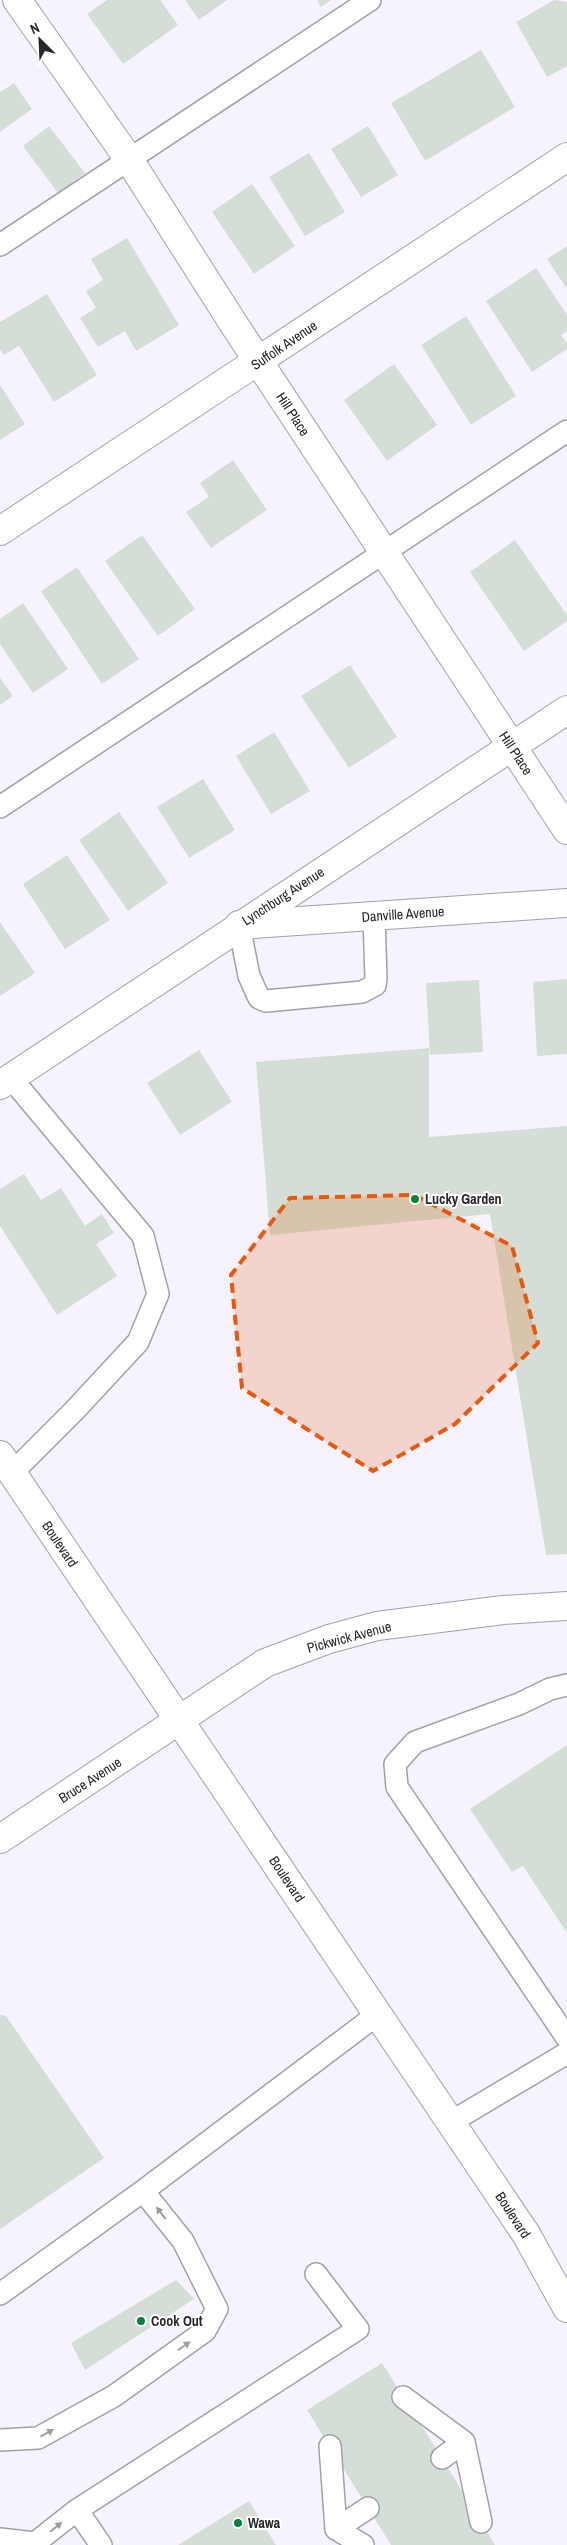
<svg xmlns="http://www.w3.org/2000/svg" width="567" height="2545" viewBox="0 0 567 2545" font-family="'Archivo Narrow',sans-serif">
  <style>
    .building { fill: #d5ded6 }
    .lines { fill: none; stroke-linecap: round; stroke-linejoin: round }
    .lane-casing { stroke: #a3a0aa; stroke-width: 24 }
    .street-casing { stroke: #a3a0aa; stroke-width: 30 }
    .secondary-casing { stroke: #a3a0aa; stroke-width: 30 }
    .primary-casing { stroke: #a3a0aa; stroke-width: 30 }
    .lane { stroke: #fff; stroke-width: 21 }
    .street { stroke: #fff; stroke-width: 28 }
    .secondary { stroke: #fff; stroke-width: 28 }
    .primary { stroke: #fff; stroke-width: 28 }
    .oneway { fill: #9e9d9f }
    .marked { fill: #e8590c; fill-opacity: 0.2; stroke: #e8590c; stroke-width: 4; stroke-dasharray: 10 6; stroke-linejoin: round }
    .poi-dot { fill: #02833e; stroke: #fff; stroke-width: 2 }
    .labels { text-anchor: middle; stroke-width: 4; stroke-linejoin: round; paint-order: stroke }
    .street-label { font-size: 14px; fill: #27262a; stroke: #fff }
    .poi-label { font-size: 14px; font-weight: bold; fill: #27262a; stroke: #fff; text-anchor: start }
  </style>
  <rect width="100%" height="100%" fill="#f6f3fe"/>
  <path class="building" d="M107,0H160L178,25L123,64L87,14Z
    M185,0H227L199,20Z
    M317,0H331L321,7Z
    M554,0L567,2V66L547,77L516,22Z
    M481,50L515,107L425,161L391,103Z
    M14,83L32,109L0,132V92Z
    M49,126L85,173L58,193L23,146Z
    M368,126L398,175L361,197L331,149Z
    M309,153L345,212L305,236L269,177Z
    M252,184L295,246L254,274L212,212Z
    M127,238L179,325L136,351L125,331L98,347L80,318L96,308L86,291L103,280L91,259Z
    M567,246V289L547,259Z
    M536,268L567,315V331L561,335L567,344V349L532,372L486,301Z
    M47,294L97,375L54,402L19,346L4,355L0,349V322Z
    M466,316L516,396L471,425L421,345Z
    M394,364L437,425L387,461L344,400Z
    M0,385L25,424L0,440Z
    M233,460L267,510L211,548L186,512L209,497L200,483Z
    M142,535L195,609L158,636L105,561Z
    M515,540L567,615V621L524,651L470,572Z
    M77,567L139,659L102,684L41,591Z
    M23,603L68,669L33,693L0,644V619Z
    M350,665L397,737L349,768L301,696Z
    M0,678L13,696L0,705Z
    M274,732L310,791L271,814L236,756Z
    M203,779L235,830L189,858L157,807Z
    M119,812L168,883L128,911L79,840Z
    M67,855L110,920L65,949L23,884Z
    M0,922L35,973L0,996Z
    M567,979V1054L537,1056L533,982Z
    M479,980L483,1052L430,1055L426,983Z
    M429,1048V1137L567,1126V1554L546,1555L490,1214L270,1235L256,1062Z
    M199,1050L232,1102L180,1135L147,1083Z
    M24,1174L41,1200L61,1188L85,1226L102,1214L114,1233L96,1244L117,1276L57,1315L0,1226V1189Z
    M567,1745V1933L523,1866L512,1872L470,1809Z
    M0,2015L6,2016L104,2158L0,2229Z
    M176,2280L194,2299L85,2370L71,2343Z
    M382,2363L442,2458L495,2545H391L307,2410Z
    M249,2501L276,2545H178Z"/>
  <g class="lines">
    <defs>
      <path id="lane" d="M0,245L370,0
        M0,807L567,431
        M239,925L249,976L259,998L266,1001L362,992L375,985L376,979L374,916
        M11,1078L143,1236L158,1294L138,1342L74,1411L12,1473
        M567,1685L550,1689L519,1704L415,1742L395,1764L397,1787L567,2038
        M451,2122L567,2053
        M0,2294L143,2191L378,2014
        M403,2397L464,2442
        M0,2440L38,2438L114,2396L205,2331L217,2309L183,2241L143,2191
        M330,2446L336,2529
        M442,2458L464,2442L481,2522
        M0,2539L35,2543L77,2510
        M101,2545L77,2510L358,2329L316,2274
        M363,2545L336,2529L368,2508"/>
      <path id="street" d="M17,0L128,158L235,326L567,830
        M0,531L567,157
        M239,925L567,903
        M0,1839L265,1663L329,1639L377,1626L503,1610L567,1606"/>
      <path id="secondary" d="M0,1085L567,710"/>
      <path id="primary" d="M0,1455L526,2234L567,2308"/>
    </defs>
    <use href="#lane" class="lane-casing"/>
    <use href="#street" class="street-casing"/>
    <use href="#secondary" class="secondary-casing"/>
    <use href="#primary" class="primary-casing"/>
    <use href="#lane" class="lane"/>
    <use href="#street" class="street"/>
    <use href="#secondary" class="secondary"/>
    <use href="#primary" class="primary"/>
  </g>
  <defs><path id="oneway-solid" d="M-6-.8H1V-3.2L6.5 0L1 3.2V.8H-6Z" transform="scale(1.25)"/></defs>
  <g class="oneway">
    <use href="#oneway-solid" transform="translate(161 2213) rotate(-128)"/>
    <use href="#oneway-solid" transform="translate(184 2346) rotate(-35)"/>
    <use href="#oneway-solid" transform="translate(47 2433) rotate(-29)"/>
    <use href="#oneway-solid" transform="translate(56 2527) rotate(-39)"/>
  </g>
  <path class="marked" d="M414,1195L512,1246L538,1343L455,1424L373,1471L242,1388L231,1275L290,1198Z"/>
  <g class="poi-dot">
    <circle cx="415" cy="1199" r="5"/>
    <circle cx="141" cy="2321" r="5"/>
    <circle cx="238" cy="2523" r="5"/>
  </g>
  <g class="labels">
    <g class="street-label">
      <text transform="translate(284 345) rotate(-34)" y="5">Suffolk Avenue</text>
      <text transform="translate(293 414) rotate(57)" y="5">Hill Place</text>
      <text transform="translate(516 753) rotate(57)" y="5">Hill Place</text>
      <text transform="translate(283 896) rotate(-33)" y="5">Lynchburg Avenue</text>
      <text transform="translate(403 914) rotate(-4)" y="5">Danville Avenue</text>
      <text transform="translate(60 1544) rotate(56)" y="5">Boulevard</text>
      <text transform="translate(349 1637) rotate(-15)" y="5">Pickwick Avenue</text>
      <text transform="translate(90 1780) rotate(-33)" y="5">Bruce Avenue</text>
      <text transform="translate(287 1879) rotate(56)" y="5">Boulevard</text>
      <text transform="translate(513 2215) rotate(57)" y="5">Boulevard</text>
    </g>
    <g class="poi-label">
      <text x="425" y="1204">Lucky Garden</text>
      <text x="151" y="2326">Cook Out</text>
      <text x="248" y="2528">Wawa</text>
    </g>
  </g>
  <g transform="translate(40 40) rotate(336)" stroke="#ffffff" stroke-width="4" paint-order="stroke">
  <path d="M0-4L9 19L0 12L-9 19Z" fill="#27262a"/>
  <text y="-8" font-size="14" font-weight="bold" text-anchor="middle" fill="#27262a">N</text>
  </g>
</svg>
